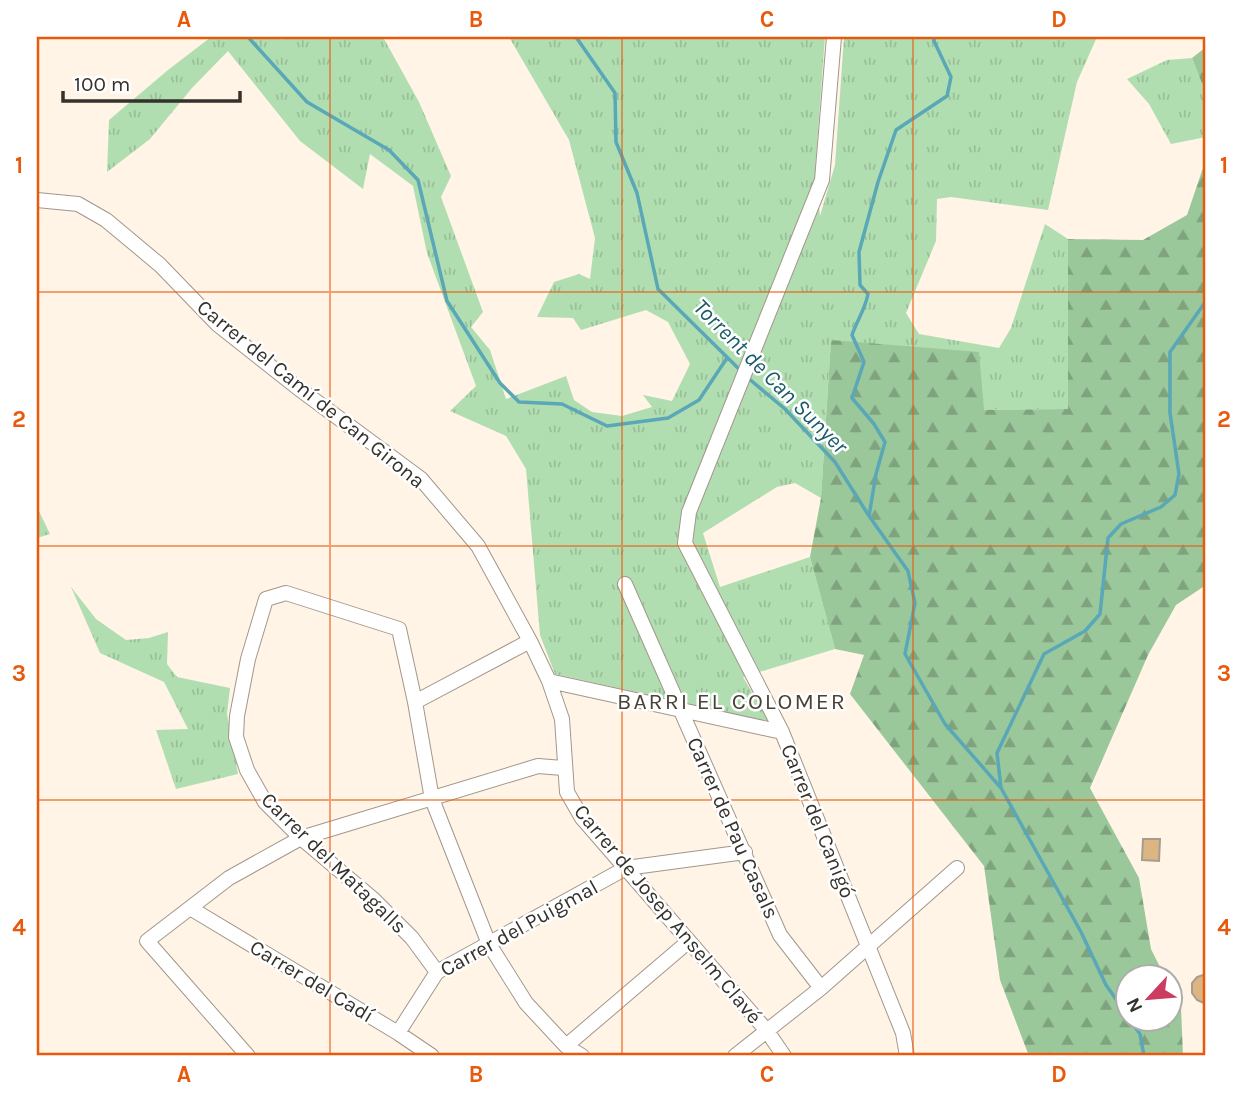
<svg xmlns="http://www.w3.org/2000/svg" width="1243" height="1093" viewBox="0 0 1243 1093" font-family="Karla,sans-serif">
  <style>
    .grass { fill: url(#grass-tufts) }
    .forest { fill: url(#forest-firs) }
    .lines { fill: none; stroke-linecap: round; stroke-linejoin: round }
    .stream { stroke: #5aa7b7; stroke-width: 3.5 }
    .building { fill: #dcb583; stroke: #a69c8f; stroke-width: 2 }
    .minor-casing { stroke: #a1978b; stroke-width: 16 }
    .minor { stroke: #fff; stroke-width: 14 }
    .grid { fill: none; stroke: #e8590c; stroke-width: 2; stroke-opacity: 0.55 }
    .labels { text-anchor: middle; stroke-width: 5; stroke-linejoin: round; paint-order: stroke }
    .street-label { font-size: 21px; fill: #35312c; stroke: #fff }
    .water-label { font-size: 23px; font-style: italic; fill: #1b5c68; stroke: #fff }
    .neighbourhood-label { font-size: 23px; letter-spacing: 2px; fill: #4a4137; stroke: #fff }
    .neatline { fill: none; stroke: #e8590c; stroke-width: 2.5 }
    .grid-label { font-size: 23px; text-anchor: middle; font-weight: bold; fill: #e8590c }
  </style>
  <defs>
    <pattern id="grass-tufts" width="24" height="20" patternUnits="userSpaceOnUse" patternTransform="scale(1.75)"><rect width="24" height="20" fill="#b1deb1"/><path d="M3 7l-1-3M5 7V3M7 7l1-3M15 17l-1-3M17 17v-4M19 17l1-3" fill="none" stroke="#99bf98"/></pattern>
    <pattern id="forest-firs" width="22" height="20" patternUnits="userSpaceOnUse" patternTransform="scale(1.75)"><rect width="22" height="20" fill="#9ac89a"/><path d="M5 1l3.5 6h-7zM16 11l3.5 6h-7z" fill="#7ea37e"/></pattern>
  </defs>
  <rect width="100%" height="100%" fill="#fff4e6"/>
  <path class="grass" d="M211,37H279L282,40V37H383L419,102L451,176L441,197L483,312L471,327L490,350L506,399L566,376L574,400L592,412L622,416L652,407L643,395L672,401L690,364L668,322L646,310L581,330L573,318L537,317L554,282L579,274L590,279L595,238L569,140L509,37H825L815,171L820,216L835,165L844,37H1097L1077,82L1048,210L951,197L937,199L936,241L906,313L919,334L999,348L1011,328L1045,224L1068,239L1069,409L983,410L831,340L821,498L795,483L777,487L703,533L720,587L810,557L835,649L743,677L769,721L555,674L540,635L526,469L506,436L450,411L476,386L427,253L413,186L370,154L363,189L300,141L228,51L192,88L150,139L107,172L109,120L168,70Z
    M1192,58L1206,94V137L1171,144L1149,104L1127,79L1167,60Z
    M37,507L50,534L37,538Z
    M71,587L96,619L126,640L149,638L168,632L167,664L177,677L230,688L227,714L238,774L176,789L156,730L188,729L164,682L100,653Z"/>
  <path class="forest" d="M1206,47V94L1192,58Z
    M1206,159V585L1176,605L1148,655L1090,788L1139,878L1151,949L1165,977L1128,978V1020H1170V986L1181,1007L1183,1056H1029L1000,980L984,866L850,694L864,655L835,649L810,557L821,498L831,340L979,352L984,410L1068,409V239L1143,240L1187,215Z"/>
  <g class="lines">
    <path class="stream" d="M248,37L307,102L389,150L418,180L447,301L500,383L519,402L562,404L607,426L668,418L699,400L727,358
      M576,37L615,93L616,142L637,193L658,289L740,370
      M748,378L785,409L835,462L869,516L908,571L915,603L905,654L945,724L1001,788L1081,932L1106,985L1128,1016
      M869,516L876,474L885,442L874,424L852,398L864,362L852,335C857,320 865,310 868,294L860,285L859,252L878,182L896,130L947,96L951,77L934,41V37
      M1001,788L997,753L1044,654L1085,631L1100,614L1108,538L1121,524L1161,507L1175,495L1179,474L1170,413V352L1206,301
      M1130,1020L1140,1034L1144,1056"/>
  </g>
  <path class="building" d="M1143,839H1160L1159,861L1142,860Z
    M1206,974V1004L1197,1000L1192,993V983L1197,977Z"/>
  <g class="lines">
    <defs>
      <path id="minor" d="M834,37L822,180L689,512L685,543L782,732L903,1033L907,1056
        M37,200L78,204L106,220L160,265L217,324L298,388L421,479L478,546L530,641L549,681L562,719L567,792L582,818L767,1031L784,1056
        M625,584L780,935L821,988
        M549,681L782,732
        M415,702L530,641
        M190,908L398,1033L432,1056
        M437,972L412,938L372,898L301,838L265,802L247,770L236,737L237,716L248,659L266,599L286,593L399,629L415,702L432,799L489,944L526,1003L566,1046L582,1056
        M398,1033L437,972L626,868L745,852
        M566,1046L689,941
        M248,1056L147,941L229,878L301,838L538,766L563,768
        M735,1056L821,988L957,868"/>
    </defs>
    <use href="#minor" class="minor-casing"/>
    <use href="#minor" class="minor"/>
  </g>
  <path class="grid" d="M330,37V1056M622,37V1056M913,37V1056M37,292H1206M37,546H1206M37,800H1206"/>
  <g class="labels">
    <g class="street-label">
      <text transform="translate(311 394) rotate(39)" y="7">Carrer del Camí de Can Girona</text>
      <text transform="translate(818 821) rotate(68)" y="7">Carrer del Canigó</text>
      <text transform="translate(733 828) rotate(66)" y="7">Carrer de Pau Casals</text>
      <text transform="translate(334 863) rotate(44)" y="7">Carrer del Matagalls</text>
      <text transform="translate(668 914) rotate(50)" y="7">Carrer de Josep Anselm Clavé</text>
      <text transform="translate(519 928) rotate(-29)" y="7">Carrer del Puigmal</text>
      <text transform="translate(312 981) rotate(31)" y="7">Carrer del Cadí</text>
    </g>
    <g class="water-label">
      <text transform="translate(771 376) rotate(45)" y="8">Torrent de Can Sunyer</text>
    </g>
    <g class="neighbourhood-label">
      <text x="732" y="709">BARRI EL COLOMER</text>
    </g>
  </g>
  <rect width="1243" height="1093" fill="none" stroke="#ffffff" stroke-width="77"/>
  <g transform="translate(1149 998) rotate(244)"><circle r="33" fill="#ffffff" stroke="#aeadab" stroke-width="2"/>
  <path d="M0-5L12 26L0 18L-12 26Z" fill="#cb3c61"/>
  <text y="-10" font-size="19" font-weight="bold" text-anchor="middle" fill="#35312c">N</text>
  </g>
  <path d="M63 91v10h177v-10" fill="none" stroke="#35312c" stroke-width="3.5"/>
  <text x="74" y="91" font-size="21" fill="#35312c" stroke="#ffffff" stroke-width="5" paint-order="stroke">100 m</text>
  <rect x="38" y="38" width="1166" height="1016" class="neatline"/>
  <g class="grid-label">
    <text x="184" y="27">A</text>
    <text x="476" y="27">B</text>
    <text x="767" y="27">C</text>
    <text x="1059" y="27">D</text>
    <text x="19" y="173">1</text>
    <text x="1224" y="173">1</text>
    <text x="19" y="427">2</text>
    <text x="1224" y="427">2</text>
    <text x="19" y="681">3</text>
    <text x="1224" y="681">3</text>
    <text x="19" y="935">4</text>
    <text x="1224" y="935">4</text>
    <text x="184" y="1082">A</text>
    <text x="476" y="1082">B</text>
    <text x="767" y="1082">C</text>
    <text x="1059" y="1082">D</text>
  </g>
</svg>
